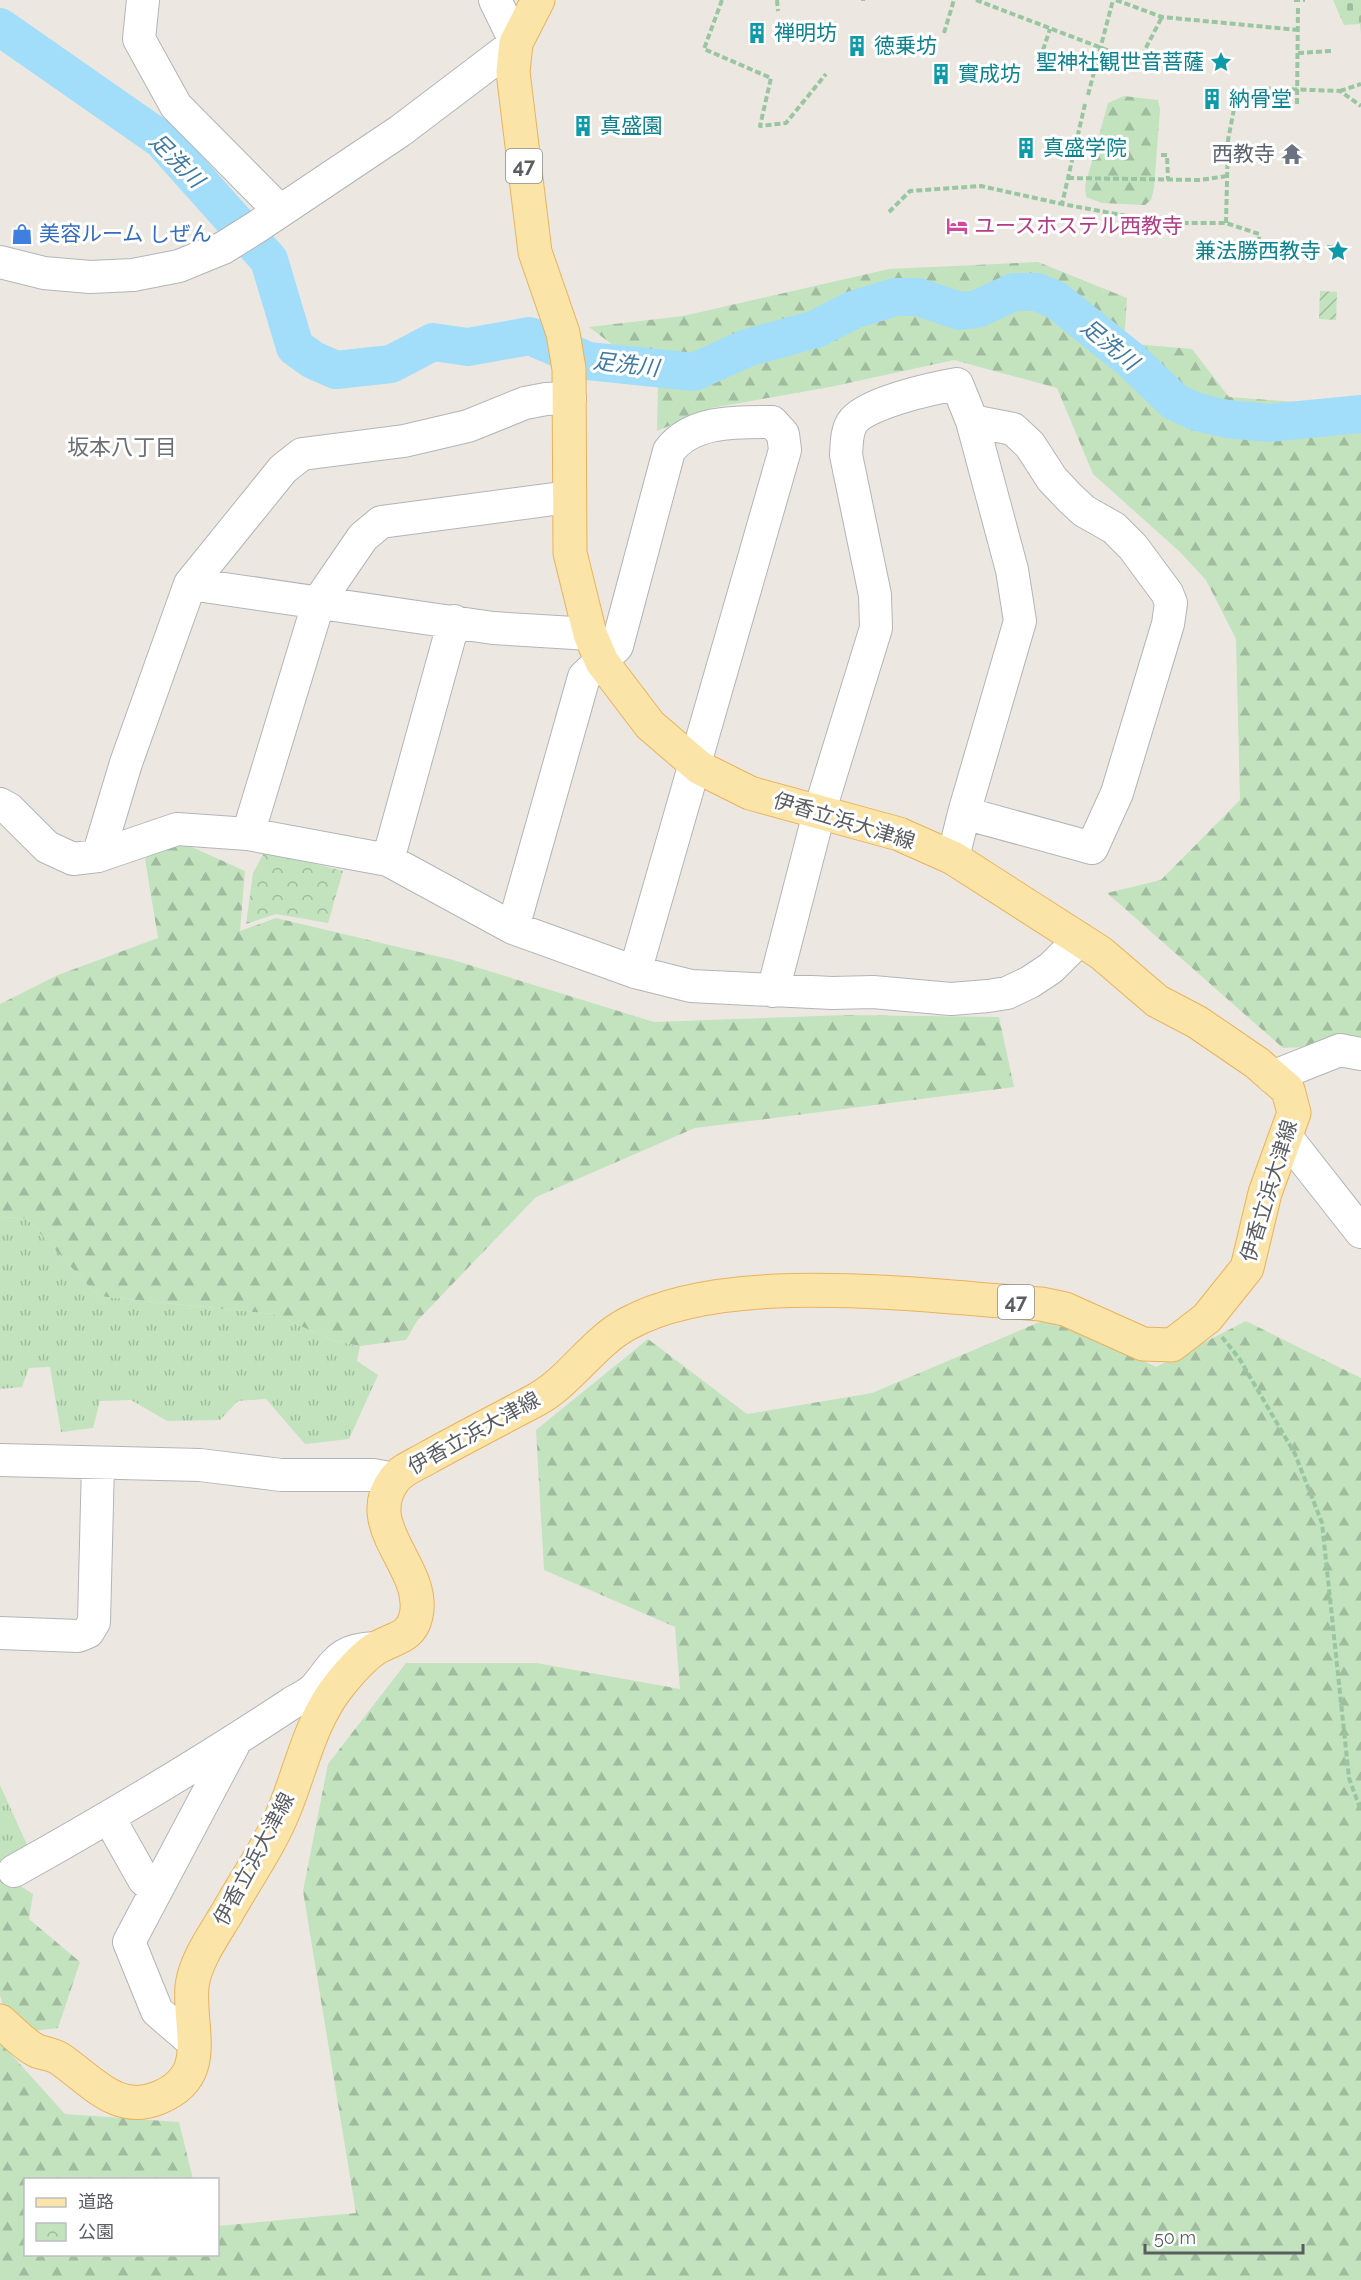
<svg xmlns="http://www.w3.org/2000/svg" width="1361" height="2280" viewBox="0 0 1361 2280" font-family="Raleway,'Noto Sans JP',sans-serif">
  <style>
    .grass { fill: url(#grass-tufts) }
    .forest { fill: url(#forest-firs) }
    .cemetery { fill: url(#cemetery-stones) }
    .park { fill: url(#park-crowns) }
    .garden { fill: url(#garden-furrows) }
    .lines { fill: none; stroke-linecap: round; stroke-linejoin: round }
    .river { stroke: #a2defa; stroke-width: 38 }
    .minor-casing { stroke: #b2b5b8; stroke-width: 34 }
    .major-casing { stroke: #eab25c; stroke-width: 35 }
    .path { stroke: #99c6a1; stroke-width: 4; stroke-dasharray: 6 3; stroke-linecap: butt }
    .minor { stroke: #fff; stroke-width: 32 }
    .major { stroke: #fbe4a7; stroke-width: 33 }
    .labels { text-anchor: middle; stroke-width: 6; stroke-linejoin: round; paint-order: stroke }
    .shield { fill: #fff; stroke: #8c8e90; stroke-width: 1.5 }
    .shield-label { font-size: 20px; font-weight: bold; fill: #5a5e61 }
    .culture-label { font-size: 21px; fill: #0d838f; stroke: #fff; text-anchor: start }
    .worship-label { font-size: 21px; fill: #5b616d; stroke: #fff; text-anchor: end }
    .hotel-label { font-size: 21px; fill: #b23c85; stroke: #fff; text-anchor: start }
    .shop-label { font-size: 21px; fill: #366cbe; stroke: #fff; text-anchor: start }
    .street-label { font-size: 21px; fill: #5a5e61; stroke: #fff }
    .water-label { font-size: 22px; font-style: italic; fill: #3f7aa2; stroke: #fff }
    .neighbourhood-label { font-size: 22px; fill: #6b7073; stroke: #fff }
  </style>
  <defs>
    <pattern id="grass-tufts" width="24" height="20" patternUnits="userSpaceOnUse" patternTransform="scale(1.5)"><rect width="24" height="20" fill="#c2e3be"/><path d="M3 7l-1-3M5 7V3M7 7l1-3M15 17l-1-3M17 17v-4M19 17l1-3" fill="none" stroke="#a1bb9e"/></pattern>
    <pattern id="forest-firs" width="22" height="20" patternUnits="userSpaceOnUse" patternTransform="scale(1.5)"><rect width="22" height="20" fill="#c2e3be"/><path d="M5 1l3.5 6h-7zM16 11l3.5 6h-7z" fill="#a1bb9e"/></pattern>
    <pattern id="cemetery-stones" width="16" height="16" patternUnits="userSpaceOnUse" patternTransform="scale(1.5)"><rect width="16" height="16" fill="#c2e3be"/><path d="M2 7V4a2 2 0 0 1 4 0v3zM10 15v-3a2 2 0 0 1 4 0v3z" fill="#a1bb9e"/></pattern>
    <pattern id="park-crowns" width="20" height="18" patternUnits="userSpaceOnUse" patternTransform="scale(1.5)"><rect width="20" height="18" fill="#c2e3be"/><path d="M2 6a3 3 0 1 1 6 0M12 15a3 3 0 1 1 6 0" fill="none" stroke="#a1bb9e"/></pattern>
    <pattern id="garden-furrows" width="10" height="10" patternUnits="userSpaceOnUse" patternTransform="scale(1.5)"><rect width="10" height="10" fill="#c2e3be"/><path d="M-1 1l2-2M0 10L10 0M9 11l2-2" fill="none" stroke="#a1bb9e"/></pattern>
  </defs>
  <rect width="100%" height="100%" fill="#ece8e1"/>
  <path class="grass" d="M0,1217L26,1218L98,1296L273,1314L335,1341L360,1346L357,1361L378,1375L349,1439L305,1444L266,1399L238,1401L220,1420L167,1421L131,1400L100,1401L93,1428L61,1432L50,1367L29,1368L22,1387L0,1389Z
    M0,1785L28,1847L0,1863Z"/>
  <path class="forest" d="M1124,96L1158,100L1160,109L1154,188L1151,200L1145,205L1102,203L1086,197L1085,186L1108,103Z
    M1038,262L1127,298L1124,343L1192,349L1229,397L1361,407V1045L1283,1048L1107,893L1161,880L1240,800L1236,639L1206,580L1180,552L1093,474L1057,388L954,360L830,387L711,408L657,431L658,379L589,327L683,316L889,269Z
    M174,839L245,871L240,931L276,918L453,960L654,1022L846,1015L999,1017L1014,1087L695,1128L536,1197L417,1321L406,1340L360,1346L335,1341L273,1314L98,1296L26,1218L0,1217V1004L58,975L158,938L145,859Z
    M1054,1316L1156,1367L1246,1321L1361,1378V2280H0V2042L65,2114L179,2122L193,2179L26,2180V2254H218V2226L356,2213L303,1891L328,1764L406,1663H536L680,1689L675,1627L544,1570L536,1430L648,1339L747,1414L872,1393Z
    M0,1873L33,1894L29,1919L80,1962L58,2028L24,2032L5,2013L0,1995Z"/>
  <path class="cemetery" d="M1333,0H1361V34L1360,24L1344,25Z"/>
  <path class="park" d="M265,851L343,871L328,923L276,914L246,924L253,873Z"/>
  <path class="garden" d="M1320,291L1337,292L1336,320L1319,319Z"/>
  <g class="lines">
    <path class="river" d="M0,27L162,140L269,260L295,347L313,360L336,370L391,364L433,342L468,347L530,336L588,361L694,372L747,348L816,329L853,310L895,297H918L960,311L977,309L1014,292H1037L1056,300L1131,360L1175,402L1197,412L1227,419L1269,423L1361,414"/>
    <defs>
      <path id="minor" d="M143,0L139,39L176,106L279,210
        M0,262L44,273L90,277L133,275L179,266L223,248L258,226L400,131L516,43L495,0
        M190,584L493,628L590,634
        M0,804L9,809L47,847L73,859L98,856L177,829L248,834L388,860L513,928L635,972L691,986L832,993L873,992L951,999L988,996L1007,993L1030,982L1051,968L1080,939
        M964,813L1020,621L1012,570L972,421
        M248,834L319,601L363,537L381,522L569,497
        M98,856L126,763L190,584L283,469L302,454L404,441L468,426L525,403L546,399L570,398
        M388,860L454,621
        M513,928L584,677L617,646L669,451C692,420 737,422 772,422L783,434L785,450L635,972
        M773,991L819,813L876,628L875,595L846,455C847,444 846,433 852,423C864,403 934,388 957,384L972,421L1013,429L1030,445L1052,479L1070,498L1084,511L1114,528L1133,547L1167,593L1171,603L1168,624L1117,793L1092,848L964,813L953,858
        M1272,1077L1340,1050L1361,1054
        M1287,1138L1361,1232
        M0,1460L200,1465L281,1475H373L394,1479
        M0,1633L78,1636L88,1632L94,1622L98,1464
        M109,1818L144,1880L156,1888
        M14,1871C109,1818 201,1763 292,1703C299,1699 309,1694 315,1688C336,1663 339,1649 375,1648
        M194,2043L157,2011L129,1942L235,1742"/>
      <path id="major" d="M0,2021C11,2030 24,2045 37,2051C45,2054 53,2054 60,2059C91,2080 117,2115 158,2098C213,2076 188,2030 192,1986C195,1961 214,1935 227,1913C246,1879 271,1844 285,1808C302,1766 311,1719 341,1683C350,1672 363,1657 375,1649C392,1638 411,1639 416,1616C427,1568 359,1527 394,1480C401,1470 417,1464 427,1458C463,1438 498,1420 534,1401C569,1383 592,1343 627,1324C728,1268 928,1297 1041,1304L1065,1309L1143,1344L1172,1345L1207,1318L1247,1268L1265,1193L1294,1113L1288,1090L1257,1063L1197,1022L1157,1001L1101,953L953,858L899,834L750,793L700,768L650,725L602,662L590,634L570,553L569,369L563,333L535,252L513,72L516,43L538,0"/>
    </defs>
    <use href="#minor" class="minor-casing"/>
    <use href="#major" class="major-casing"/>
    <path class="path" d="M722,0L704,49L771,78L760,126L786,123L826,74
      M777,0L778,11
      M976,0L1133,60L1139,61L1162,17
      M1116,0L1162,17L1298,30
      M1294,0H1305
      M863,1V0
      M944,33L954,0
      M1043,50L1050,29
      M1298,53L1331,51
      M1340,91L1361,84
      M1088,95L1113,0
      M1085,104L1062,204L1165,223H1226L1259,234V253
      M1297,104L1298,5
      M1161,155H1167L1168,180
      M1068,178L1200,180L1227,176
      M889,212L910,191L981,186L1062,204
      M1226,223L1228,140L1234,109L1258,88L1340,91L1361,106
      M1327,247H1340
      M1222,1337L1239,1358L1295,1454L1322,1523L1349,1778L1361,1811"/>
    <use href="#minor" class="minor"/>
    <use href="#major" class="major"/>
  </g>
  <defs>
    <symbol id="building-bare" viewBox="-9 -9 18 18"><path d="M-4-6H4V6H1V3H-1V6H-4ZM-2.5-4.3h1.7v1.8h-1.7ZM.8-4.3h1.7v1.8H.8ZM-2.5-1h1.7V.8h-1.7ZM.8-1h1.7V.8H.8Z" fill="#0f9aa8" stroke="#fff" stroke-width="2.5" paint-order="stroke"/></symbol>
    <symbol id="sight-bare" viewBox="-9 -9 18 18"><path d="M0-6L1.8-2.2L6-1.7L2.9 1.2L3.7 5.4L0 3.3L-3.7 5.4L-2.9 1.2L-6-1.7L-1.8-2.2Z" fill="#0f9aa8" stroke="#fff" stroke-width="2.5" paint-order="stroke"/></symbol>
    <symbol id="temple-bare" viewBox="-9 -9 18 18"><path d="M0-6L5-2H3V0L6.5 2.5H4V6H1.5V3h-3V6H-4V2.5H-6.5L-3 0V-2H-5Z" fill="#6b7280" stroke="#fff" stroke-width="2.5" paint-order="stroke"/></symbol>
    <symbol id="hotel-bare" viewBox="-9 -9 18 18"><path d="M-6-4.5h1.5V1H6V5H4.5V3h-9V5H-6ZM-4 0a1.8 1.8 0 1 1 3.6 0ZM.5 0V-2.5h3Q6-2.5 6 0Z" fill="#d1479c" stroke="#fff" stroke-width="2.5" paint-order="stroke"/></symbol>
    <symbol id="shop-bare" viewBox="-9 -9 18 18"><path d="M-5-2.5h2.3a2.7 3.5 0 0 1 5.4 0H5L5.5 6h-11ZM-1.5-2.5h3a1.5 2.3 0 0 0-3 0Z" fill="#3f7fe0" stroke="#fff" stroke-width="2.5" paint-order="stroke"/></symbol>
  </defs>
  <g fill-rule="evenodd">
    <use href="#building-bare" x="742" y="18" width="30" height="30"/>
    <use href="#building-bare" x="842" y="31" width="30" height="30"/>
    <use href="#sight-bare" x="1206" y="47" width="30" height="30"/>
    <use href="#building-bare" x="926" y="59" width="30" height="30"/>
    <use href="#building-bare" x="1197" y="84" width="30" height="30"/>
    <use href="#building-bare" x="568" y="111" width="30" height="30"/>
    <use href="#building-bare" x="1011" y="133" width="30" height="30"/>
    <use href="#temple-bare" x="1277" y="139" width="30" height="30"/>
    <use href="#hotel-bare" x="942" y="211" width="30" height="30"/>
    <use href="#shop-bare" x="7" y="219" width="30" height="30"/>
    <use href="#sight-bare" x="1323" y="236" width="30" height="30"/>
  </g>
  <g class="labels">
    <g class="shield">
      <rect x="506" y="149" width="36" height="34" rx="4.5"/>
      <rect x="998" y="1285" width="36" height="34" rx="4.5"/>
    </g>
    <g class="shield-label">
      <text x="524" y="173">47</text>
      <text x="1016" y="1309">47</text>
    </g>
    <g class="culture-label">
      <text x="774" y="40">禅明坊</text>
      <text x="874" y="53">徳乗坊</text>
      <text x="1204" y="69" text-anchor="end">聖神社観世音菩薩</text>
      <text x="958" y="81">實成坊</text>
      <text x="1229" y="106">納骨堂</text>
      <text x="600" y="133">真盛園</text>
      <text x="1043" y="155">真盛学院</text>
      <text x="1321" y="258" text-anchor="end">兼法勝西教寺</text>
    </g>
    <g class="worship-label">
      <text x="1275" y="161">西教寺</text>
    </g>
    <g class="hotel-label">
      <text x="974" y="233">ユースホステル西教寺</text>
    </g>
    <g class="shop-label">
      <text x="39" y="241">美容ルーム しぜん</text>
    </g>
    <g class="street-label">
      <text transform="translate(844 821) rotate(17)" y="7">伊香立浜大津線</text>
      <text transform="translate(1269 1191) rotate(-73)" y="7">伊香立浜大津線</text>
      <text transform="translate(474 1433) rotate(-29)" y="7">伊香立浜大津線</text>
      <text transform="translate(254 1859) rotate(-62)" y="7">伊香立浜大津線</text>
    </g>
    <g class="water-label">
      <text transform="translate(177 160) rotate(45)" y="8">足洗川</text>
      <text transform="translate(1110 344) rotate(39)" y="8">足洗川</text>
      <text transform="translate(626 364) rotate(7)" y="8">足洗川</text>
    </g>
    <g class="neighbourhood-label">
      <text x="122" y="455">坂本八丁目</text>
    </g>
  </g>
  <rect x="24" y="2178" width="195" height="78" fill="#ffffff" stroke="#bdbfc0" stroke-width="1.5"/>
  <rect x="36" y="2198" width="30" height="9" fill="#fbe4a7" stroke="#bdbfc0" stroke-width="1.5"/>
  <text x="78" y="2208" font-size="18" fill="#5a5e61">道路</text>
  <rect x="36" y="2223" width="30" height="18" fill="url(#park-crowns)" stroke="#bdbfc0" stroke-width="1.5"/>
  <text x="78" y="2238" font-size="18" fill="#5a5e61">公園</text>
  <path d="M1145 2244v9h158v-9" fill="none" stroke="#5a5e61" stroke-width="3"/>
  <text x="1154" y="2244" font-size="18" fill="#5a5e61" stroke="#ffffff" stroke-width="4.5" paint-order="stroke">50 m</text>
</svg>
